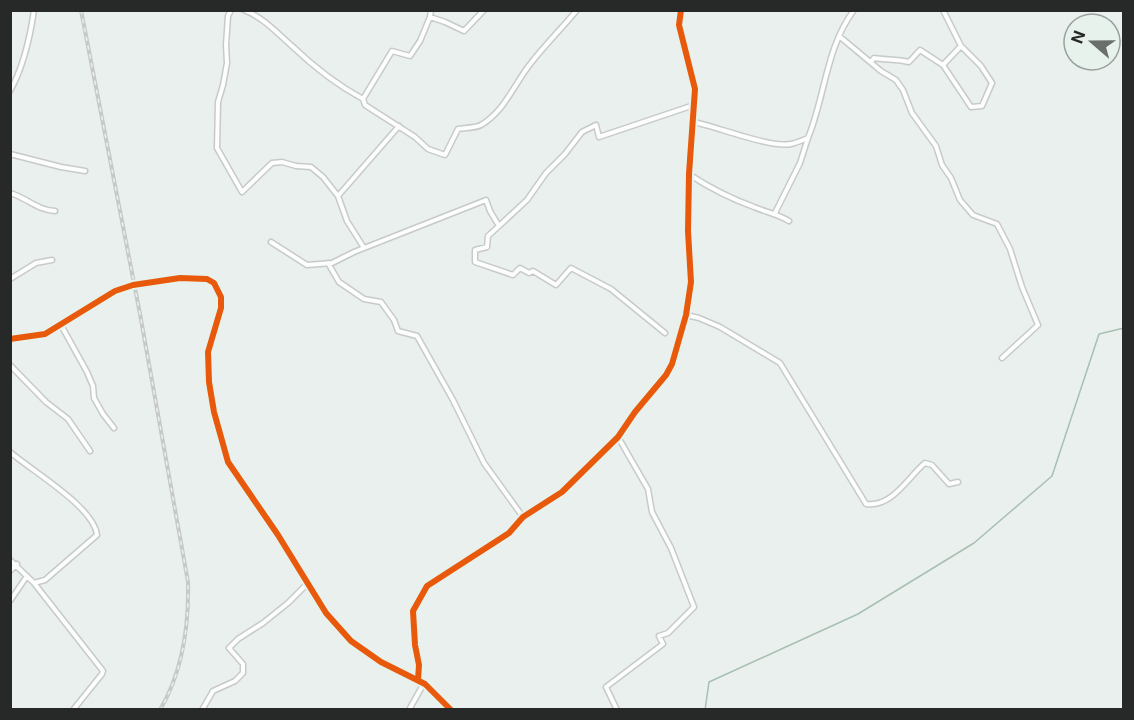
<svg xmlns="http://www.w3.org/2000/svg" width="1134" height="720" viewBox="0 0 1134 720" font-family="Inter,sans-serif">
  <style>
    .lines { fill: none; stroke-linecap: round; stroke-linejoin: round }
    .stream { stroke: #a8bfb2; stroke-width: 1.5 }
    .minor-casing { stroke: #c7cbc8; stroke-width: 7 }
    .minor { stroke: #fcfdfc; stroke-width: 4 }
    .rail-casing { stroke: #c7c8c8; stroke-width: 4 }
    .rail { stroke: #e8f2ec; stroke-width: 1.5; stroke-dasharray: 4.5; stroke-linecap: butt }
    .cycleway-casing { stroke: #e8f2ec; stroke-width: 10 }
    .cycleway { stroke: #e8590c; stroke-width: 6 }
  </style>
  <rect width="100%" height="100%" fill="#eaf0ed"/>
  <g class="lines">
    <path class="stream" d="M705,710L709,682L858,614L974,543L1052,476L1099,334L1124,328"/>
    <defs>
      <path id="minor" d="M231,10L228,16L226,45L227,63L223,85L218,102L217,148L242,192L272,163L282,162L296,166L311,167L323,177L338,196
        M244,10C264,18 276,32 292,46C314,67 337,85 363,99
        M484,10L464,31L445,22L430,17L420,41L410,56L392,51L363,99L365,105L415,137L428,149L445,155L458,129C465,128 475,128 481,125C505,111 514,84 531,63C545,45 562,28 577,10
        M430,17L431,10
        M839,36L881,71L896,80L903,90L912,113L936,146L942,165L951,178L960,200L973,215L997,224L1010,249L1022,287L1038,325L1002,358
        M871,62L874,58C886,60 897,59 909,62L920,50L943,65L961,46L943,10
        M943,65L971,107L982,106L992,83L981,66L961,46
        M10,91C24,66 30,38 34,10
        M694,122C718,127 770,148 791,144C796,143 803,140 808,138C825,97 826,47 854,10
        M10,154L61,167L85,171
        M690,175C710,188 732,199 754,207C766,212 777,214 789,221
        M10,193C27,198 37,210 55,211
        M775,213L800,163L808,138
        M499,226L527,200L546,173L565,154L582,132L596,125L599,137L694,105
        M271,242L307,265L332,263L354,252L486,200L490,211L499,226L488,236L487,247L475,250V262L513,275L520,268L529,273L533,271L556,285L571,268L611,289L665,333
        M364,248L347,221L338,196L399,126
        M328,263L339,282L364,299L381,302L394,320L398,331L417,336L453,400L484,463L523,517
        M10,279L36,263L52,260
        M686,315L699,318L720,327L780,363L866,504C892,508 908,477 925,463L932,465L949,484L958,482
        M61,325L87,372L93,386L94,398L103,414L114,428
        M10,339L45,334L115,291L133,285L180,278L207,279L214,283L221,297V308L208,352L209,382L214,412L228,462L278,535L326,613L351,641L381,662L425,684L451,710
        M10,365L46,402L68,419L90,451
        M10,452C32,471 94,507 97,535L45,580L34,583L10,560
        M10,571L17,564
        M34,583L103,671L102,674L73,710
        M10,601L27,576
        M418,680L419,665L415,645L413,611L427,586L509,533L523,517L562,492L618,437L635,412L666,375L672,364L686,315L691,282L688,231L689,174L695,89L679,25L681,10
        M202,710L213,691L235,681L243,673V664L229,648L238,639L263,623L288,603L307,584
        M409,710L424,683
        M617,710L606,687L663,644L659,636L668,633L694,607L671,548L652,512L648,489L618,437"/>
    </defs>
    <use href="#minor" class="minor-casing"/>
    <use href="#minor" class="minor"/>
    <defs>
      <path id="rail" d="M81,10L140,314L188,582C189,626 183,671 160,710"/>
    </defs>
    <use href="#rail" class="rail-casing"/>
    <use href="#rail" class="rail"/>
    <defs>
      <path id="cycleway" d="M10,339L45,334L115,291L133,285L180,278L207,279L214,283L221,297V308L208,352L209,382L214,412L228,462L278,535L326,613L351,641L381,662L425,684L451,710
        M418,680L419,665L415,645L413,611L427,586L509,533L523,517L562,492L618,437L635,412L666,375L672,364L686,315L691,282L688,231L689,174L695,89L679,25L681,10"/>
    </defs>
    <use href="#cycleway" class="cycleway-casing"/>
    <use href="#cycleway" class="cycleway"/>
  </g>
  <rect width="1134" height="720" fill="none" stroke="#262927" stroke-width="24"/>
  <g transform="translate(1092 42) rotate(290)"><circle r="28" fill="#e8f2ec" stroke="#9aa29d" stroke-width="1.5"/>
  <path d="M0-4.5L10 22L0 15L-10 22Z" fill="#6b6f6c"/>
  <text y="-9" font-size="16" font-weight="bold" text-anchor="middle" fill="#262927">N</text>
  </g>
</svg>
